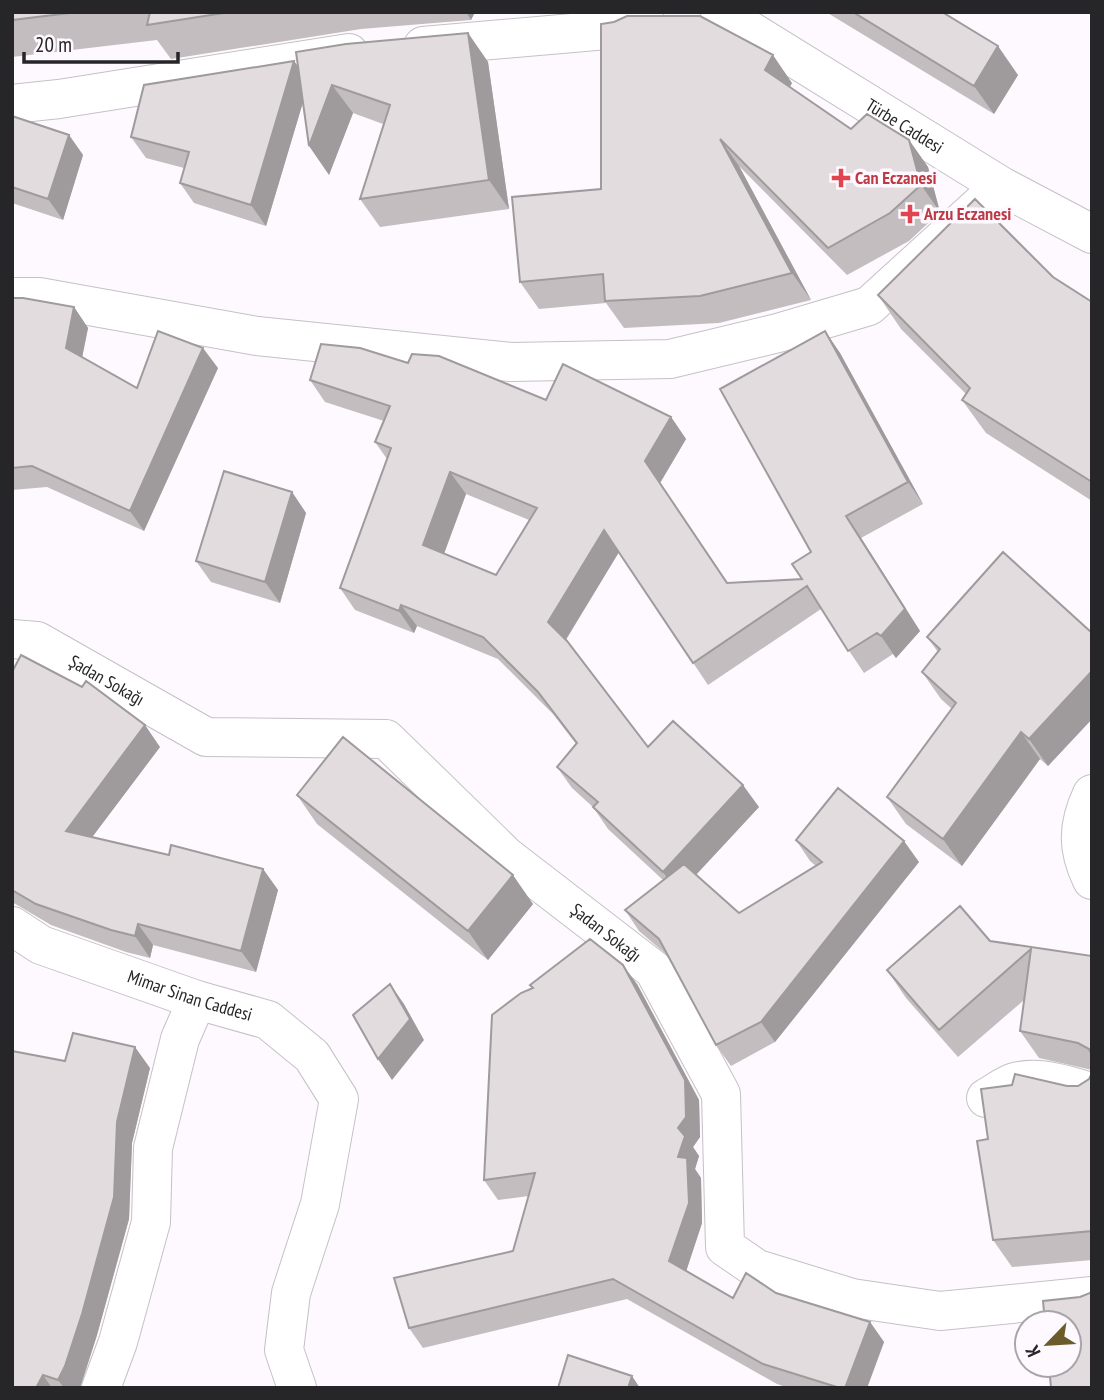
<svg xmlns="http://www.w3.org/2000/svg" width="1104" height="1400" viewBox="0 0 1104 1400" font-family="'PT Sans Narrow',sans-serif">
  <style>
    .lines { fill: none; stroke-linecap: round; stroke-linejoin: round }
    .street-casing { stroke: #c5c1c6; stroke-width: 40 }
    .street { stroke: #fff; stroke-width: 38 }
    .wall { fill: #c3bdbf; fill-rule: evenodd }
    .shaded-wall { fill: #9f9a9b }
    .building { fill: #e3dcde; stroke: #9f9a9b; stroke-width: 2; fill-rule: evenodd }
    .health-dot { fill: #e0444e; stroke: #fef9ff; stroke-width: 2.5 }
    .labels { text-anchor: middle; stroke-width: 7; stroke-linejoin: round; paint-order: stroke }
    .street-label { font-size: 18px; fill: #262527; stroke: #fef9ff }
    .health-label { font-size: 18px; font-weight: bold; fill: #be3a42; stroke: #fef9ff; text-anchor: start }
  </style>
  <rect width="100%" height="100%" fill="#fef9ff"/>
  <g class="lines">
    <defs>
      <g id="street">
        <path id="s1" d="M720,12L1001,186L1092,234"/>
        <path d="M423,46L630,28L644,12"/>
        <path d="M12,104L59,99L349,53"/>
        <path d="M12,297H39L257,336L511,362L670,359L778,333L869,306L1001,186"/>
        <path id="s2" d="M12,639L37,641L206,737L386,739L506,856L654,970L721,1094L725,1247L757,1269L852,1298L940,1311L1092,1296"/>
        <path d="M1092,794C1077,826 1077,849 1092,880"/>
        <path id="s3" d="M12,926L41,945L197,1000L268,1020L312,1056L339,1099L320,1204L291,1293L284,1350L297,1388"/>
        <path d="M986,1098C995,1093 1005,1085 1015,1082C1040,1075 1068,1086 1092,1092"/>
        <path d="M101,1388L118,1342L151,1222L153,1148L180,1039L197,1000"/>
      </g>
    </defs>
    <use href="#street" class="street-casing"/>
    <use href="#street" class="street"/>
  </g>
  <path class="wall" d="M12,12H475L471,20L361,29L171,59L157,40L12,57Z
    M826,12H942L1018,75L994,114Z
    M468,33L488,62L509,209L380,227L360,199L383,124L353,113L329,175L303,102L266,226L194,203L180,183L184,168L146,158L131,137L294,61L298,66Z
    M792,83L790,87L851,129L909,140L928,167L940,212L909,241L847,275L739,166L811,300L719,323L624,328L606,303L539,309L520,282L601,189Z
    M12,116L69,135L83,155L63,220L12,203Z
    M1053,277L1092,302V501L986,433L962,400L966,394L901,329L878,295Z
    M12,298L74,307L88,328L82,357L137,388L218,368L144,531L47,487L12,490Z
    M825,331L840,353L923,504L861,538L920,631L896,658L893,654L864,673L821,609L708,685L619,552L566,640L648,747L759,807L696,875L739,913L816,866L810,861L796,840L919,862L775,1042L731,1066L716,1045L667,955L639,931L625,910L663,880L608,829L593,807L572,788L557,767L576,744L553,714L498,659L417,626L414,633L355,610L340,588L387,459L375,442L384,421L325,402L310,380L408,363L546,400L671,417L686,439L660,483L728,583L802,579L811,552ZM466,494L529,520L496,575L444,554Z
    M292,492L306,513L280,603L211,582L196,561Z
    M1092,633V719L1048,766L1040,759L962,866L906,824L887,797L952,709L941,699L922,672L938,652L927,637Z
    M12,672L160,747L92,837L169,855L263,869L278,890L256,972L153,945L150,958L126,952L51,925L12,902Z
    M297,795L533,904L488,960L317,824Z
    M990,941L1092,956V1070L1039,1058L1020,1031L1024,1000L958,1057L906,998L887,970Z
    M637,984L699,1100L700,1137L693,1147L699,1156L695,1169L701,1178L702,1223L686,1271L733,1298L776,1293L870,1322L884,1342L867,1388H789L777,1384L627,1299L423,1348L409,1328L513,1251L529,1196L498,1200L484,1180L532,988L530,985Z
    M65,1061L150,1068L132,1143L129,1219L97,1335L80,1388H12Z
    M1092,1073V1260L1012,1267L993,1240L988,1139L1067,1086H1078L1089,1079Z"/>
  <path class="shaded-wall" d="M466,12H475L471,20Z
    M468,33L488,62L509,209L489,180Z
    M998,46L1018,75L994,114L974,86Z
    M773,55L792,83L784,97L765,70Z
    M294,61L309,82L266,226L251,205Z
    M332,85L353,113L329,175L309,146Z
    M69,135L83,155L63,220L48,199Z
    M720,139L739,166L811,300L792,273Z
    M909,140L928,167L940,212L921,185Z
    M74,307L88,328L80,368L66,348Z
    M825,331L840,353L923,504L908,482Z
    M203,348L218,368L144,531L130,511Z
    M671,417L686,439L660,483L645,461Z
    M450,472L466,494L439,567L423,545Z
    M292,492L306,513L280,603L265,582Z
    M846,516L861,538L920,631L896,658L881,636Z
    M604,530L619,552L563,644L548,622Z
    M401,605L417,626L414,633L399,611Z
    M1092,671V719L1048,766L1029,739Z
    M145,725L160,747L81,852L66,831Z
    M1021,732L1040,759L962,866L943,839Z
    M743,785L759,807L678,894L663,872Z
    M904,841L919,862L775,1042L761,1022Z
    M263,869L278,890L256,972L241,951Z
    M513,875L533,904L488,960L468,931Z
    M138,924L153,945L150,958L135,936Z
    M623,965L637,984L699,1100L700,1137L693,1147L699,1156L695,1169L701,1178L702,1223L683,1281L669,1261L678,1157V1128Z
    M390,984L404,1004L424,1040L392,1080L378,1059Z
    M135,1047L150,1068L132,1143L129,1219L97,1335L80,1388H64L58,1380L117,1122Z
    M870,1322L884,1342L867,1388H845Z
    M43,1375L52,1388H36Z
    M632,1376L640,1388H628Z"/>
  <path class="building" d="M12,12H78L12,20Z
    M150,12H230L147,25Z
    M853,12H942L998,46L974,86Z
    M627,16H700L773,55L765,70L851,129L867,114L909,140L921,185L890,213L828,248L720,139L792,273L700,296L605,301L603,274L520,282L512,197L601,189V24L614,22Z
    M468,33L489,180L360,199L390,105L332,85L309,146L296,52L346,44Z
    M294,61L251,205L180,183L189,152L131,137L144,85Z
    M12,116L69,135L48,199L12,187Z
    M975,199L1053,277L1092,302V482L962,400L970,388L878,295Z
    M12,298H23L74,307L66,348L137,388L158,331L203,348L130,511L32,466L12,468Z
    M825,331L908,482L846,516L905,609L881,636L877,633L848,651L807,586L693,663L604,530L548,622L567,641L648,747L673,721L743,785L663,872L593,807L598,802L557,767L577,743L538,692L483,637L401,605L399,611L340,588L391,448L375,442L390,406L310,380L321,344L360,348L408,363L412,354L439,356L546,400L563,364L671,417L645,461L727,583L802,579L792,564L811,552L720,389ZM450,472L537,508L496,575L423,545Z
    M224,471L292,492L265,582L196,561Z
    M1003,552L1092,633V671L1029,739L1021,732L943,839L887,797L956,703L922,672L940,649L927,637Z
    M21,655L82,687L86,681L145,725L66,831L169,855L171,845L263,869L241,951L138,924L135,936L111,930L36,904L12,890V672Z
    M343,737L513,875L468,931L297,795Z
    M838,788L904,841L761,1022L716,1045L659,939L625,910L684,864L739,913L822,862L796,840Z
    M960,906L990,941L1092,956V1055L1089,1049L1078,1043L1020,1031L1031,949L939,1030L887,970Z
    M590,939L623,965L685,1080L686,1117L678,1128L685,1136L678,1157L687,1158L689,1203L669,1261L733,1298L746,1273L776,1293L870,1322L845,1388H840L763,1364L613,1279L409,1328L394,1278L513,1251L535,1173L484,1180L492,1015L521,993L533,988L530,985Z
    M390,984L410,1019L378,1059L353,1015Z
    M73,1033L135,1047L117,1122L114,1197L82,1314L65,1366L58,1380L43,1375L36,1388H12V1051L65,1061Z
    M1092,1073V1231L993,1240L977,1141L988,1139L981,1089L1012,1085L1015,1074L1067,1086H1078L1089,1079Z
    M1092,1291V1388H1051L1049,1365H1069V1323H1045L1043,1301L1080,1297L1090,1293Z
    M568,1355L632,1376L628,1388H558Z"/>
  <g class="health-dot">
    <path d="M837.5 167.5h7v7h7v7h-7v7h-7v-7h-7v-7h7z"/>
    <path d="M906.5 203.5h7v7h7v7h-7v7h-7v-7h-7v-7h7z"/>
  </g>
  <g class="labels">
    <g class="street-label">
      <text dy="6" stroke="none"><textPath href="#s1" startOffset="217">Türbe Caddesi</textPath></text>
      <text dy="6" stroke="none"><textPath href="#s2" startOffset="105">Şadan Sokağı</textPath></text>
      <text dy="6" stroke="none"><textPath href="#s2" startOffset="693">Şadan Sokağı</textPath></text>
      <text dy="6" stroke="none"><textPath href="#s3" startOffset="192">Mimar Sinan Caddesi</textPath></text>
    </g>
    <g class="health-label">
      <text x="855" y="184">Can Eczanesi</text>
      <text x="924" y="220">Arzu Eczanesi</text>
    </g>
  </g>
  <rect width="1104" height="1400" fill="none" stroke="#262527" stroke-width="28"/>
  <g transform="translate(1048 1344) rotate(245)"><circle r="33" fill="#fef9ff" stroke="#a8a4a9" stroke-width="2"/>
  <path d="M0-5L12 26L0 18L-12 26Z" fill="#6c5c2a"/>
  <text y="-10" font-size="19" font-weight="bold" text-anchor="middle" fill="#262527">K</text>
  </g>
  <path d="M24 52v10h154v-10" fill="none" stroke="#262527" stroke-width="3.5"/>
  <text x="35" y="52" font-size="21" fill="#262527" stroke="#fef9ff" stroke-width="5" paint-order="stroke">20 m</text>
</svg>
